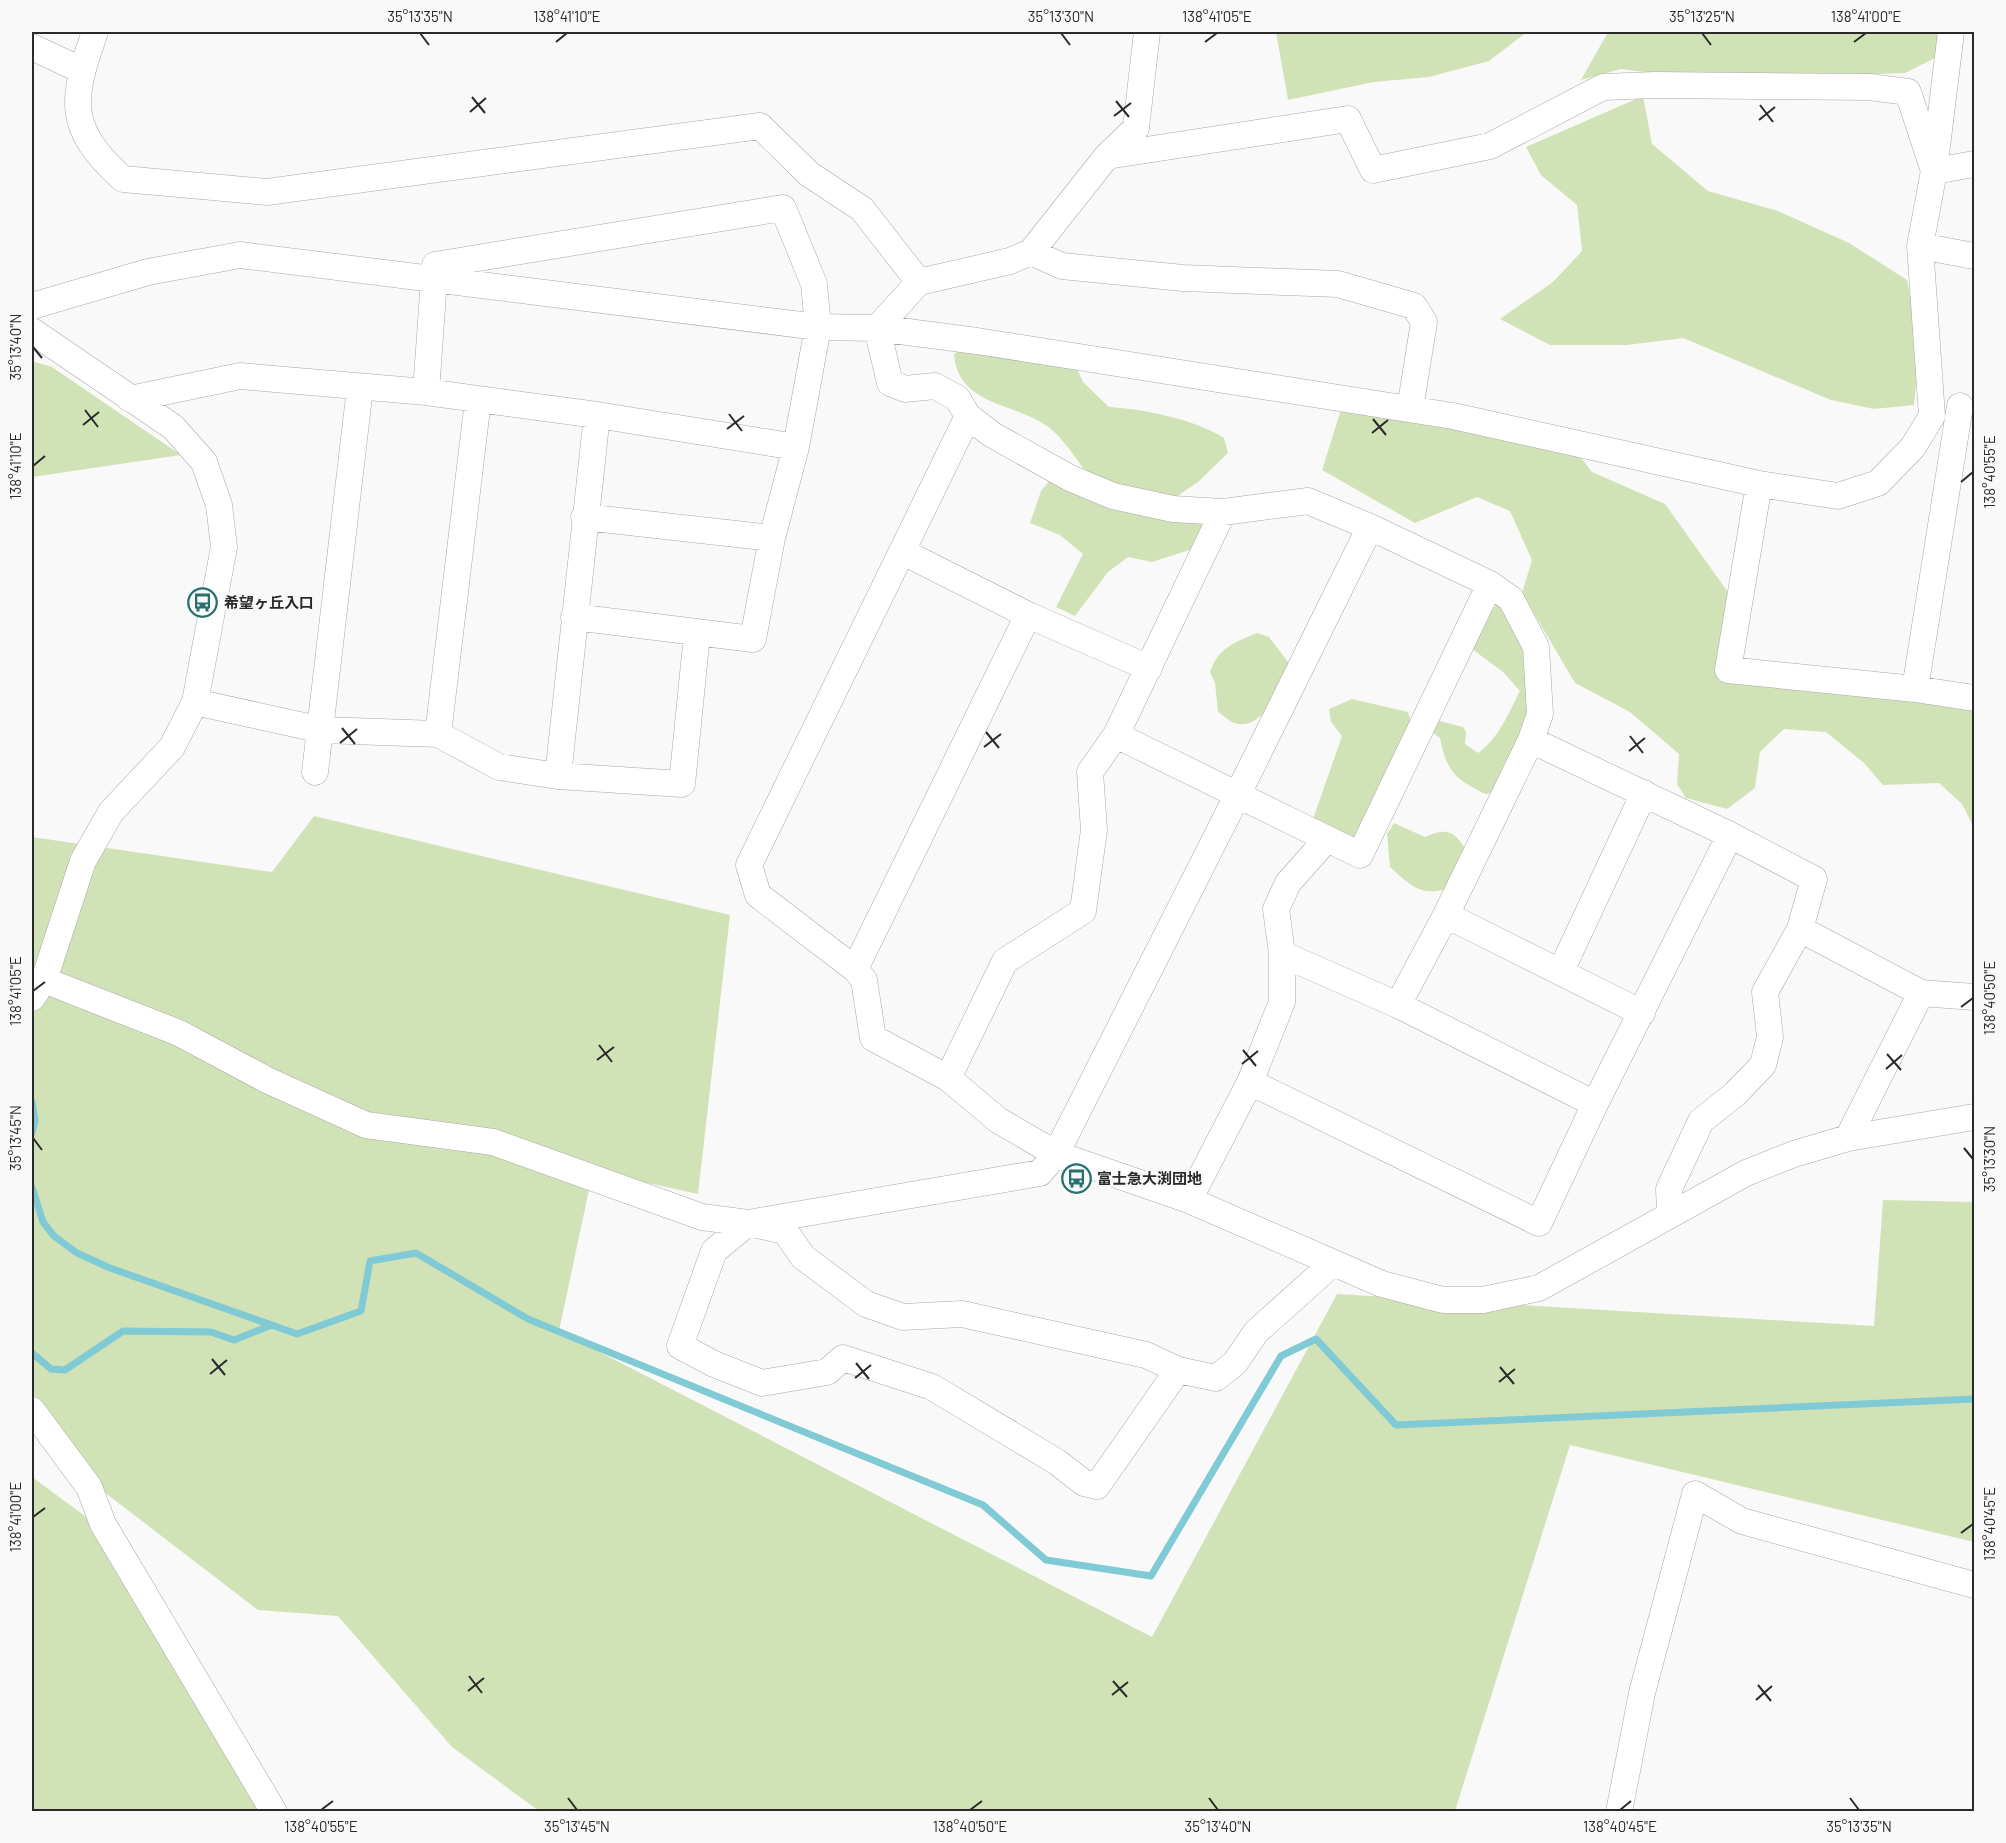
<svg xmlns="http://www.w3.org/2000/svg" width="2006" height="1843" viewBox="0 0 2006 1843" font-family="Barlow,'Noto Sans JP',sans-serif">
  <style>
    .green { fill: #d1e3b6 }
    .lines { fill: none; stroke-linecap: round; stroke-linejoin: round }
    .stream { stroke: #7fcad4; stroke-width: 7 }
    .minor-casing { stroke: #a8a8a9; stroke-width: 27 }
    .minor { stroke: #fff; stroke-width: 26 }
    .ticks { fill: none; stroke: #2a2a2a; stroke-width: 2 }
    .labels { text-anchor: middle; stroke-width: 5; stroke-linejoin: round; paint-order: stroke }
    .poi-label { font-size: 15px; font-weight: bold; fill: #2a2a2a; stroke: #f9f9fa; text-anchor: start }
    .neatline { fill: none; stroke: #2a2a2a; stroke-width: 2 }
    .ticks-label { font-size: 15px; text-anchor: middle; fill: #2a2a2a }
  </style>
  <rect width="100%" height="100%" fill="#f9f9fa"/>
  <path class="green" d="M1276,32H1527L1489,61L1429,77L1374,82L1288,100Z
    M1608,32H1939L1937,57L1905,73L1707,80L1621,69L1581,80Z
    M1643,96L1652,144L1708,191L1778,211L1849,243L1907,280L1920,347L1914,405L1874,409L1831,400L1683,338L1627,345H1550L1500,319L1553,282L1582,251L1577,205L1541,175L1526,147Z
    M977,341L1072,358L1083,382L1109,407C1144,409 1194,419 1224,438L1228,453L1198,482L1176,497L1219,521L1202,546L1152,562L1128,557L1108,572L1075,616L1056,607L1083,554L1060,535L1030,523L1041,491L1057,471L1092,479C1078,463 1064,438 1047,426C1013,402 958,406 954,354Z
    M32,361L52,367L181,455L32,477Z
    M1344,400L1569,442L1592,472L1665,504L1730,595L1720,674L1876,685L1974,711V828L1962,804L1939,783L1883,785L1864,763L1826,732L1784,729L1760,752L1755,788L1727,809L1686,798L1677,784L1679,754L1630,712L1575,683L1522,593L1532,560L1510,511L1477,497L1415,523L1322,470Z
    M1499,602L1531,645L1543,693L1499,792L1485,794C1454,778 1447,772 1440,738L1431,731L1432,719L1463,727L1466,732L1465,744L1478,753C1499,738 1508,714 1520,691L1503,672L1472,649L1477,627Z
    M1257,633L1269,637L1292,667C1282,685 1262,733 1234,723C1229,721 1223,715 1218,712L1215,683L1210,672C1218,648 1235,642 1257,633Z
    M1352,699L1408,712L1415,733L1356,846L1312,822L1342,736L1331,722L1329,709Z
    M314,816L730,915L698,1194L593,1171L559,1331L1152,1637L1337,1294L1874,1326L1883,1200L1974,1202V1542L1570,1445L1455,1811H539L452,1747L338,1616L258,1610L78,1472L34,1399L32,1388V837L272,872Z
    M1394,823L1425,837C1448,827 1454,831 1467,851L1452,887C1422,898 1412,887 1390,867L1387,834Z
    M32,1477L85,1516L266,1811H32Z"/>
  <g class="lines">
    <path class="stream" d="M32,1102L35,1120L32,1133
      M32,1187L43,1222L54,1236L77,1253L110,1268L297,1334L361,1311L370,1261L416,1253L528,1319L983,1505L1046,1560L1151,1576L1281,1356L1316,1339L1396,1425L1974,1399
      M32,1353L51,1369L65,1370L123,1331L211,1332L234,1340L272,1325"/>
    <defs>
      <path id="minor" d="M95,32C71,100 66,128 123,179L267,192L760,126L809,174L862,209L919,282
        M1147,32L1136,128L1107,156L1031,252L1010,261L919,282L877,328L890,383L905,389L935,386L957,398L968,416L991,434L1070,478L1113,496L1173,509L1223,512L1308,501L1370,527L1490,584L1511,599L1536,647L1540,714L1531,740L1730,835L1814,879L1800,929L1765,992L1770,1037L1763,1065L1735,1094L1701,1121L1669,1189L1670,1213
        M32,47L81,70
        M1107,156L1348,119L1373,170L1490,146L1603,87L1655,85L1870,87L1908,92L1934,171L1974,164
        M1920,246L1974,256
        M1031,252L1062,266L1183,278L1338,284L1414,306L1424,322L1410,409
        M32,306L148,272L240,255L818,327L877,328L977,341L1453,416L1759,484L1838,496L1878,483L1913,447L1932,416L1920,246L1934,171L1951,32
        M32,331L173,427L204,462L219,505L224,547L195,702L172,747L111,812L83,861L44,980L32,998
        M426,392L435,265L783,208L814,284L818,327L796,447L772,538L753,639L574,617
        M130,399L240,376L426,392L597,415L796,447
        M968,416L749,865L758,895L855,969L864,980L873,1038L948,1078L998,1120L1056,1154L1189,1200L1382,1284L1443,1300H1483L1539,1288L1746,1173L1794,1154L1848,1138L1974,1117
        M1759,484L1728,670L1915,689L1974,698
        M584,517L772,538
        M903,552L1028,615L1149,668
        M1915,689L1960,406
        M195,702L322,730L438,734L499,767L558,776L682,784L697,634
        M438,734L478,400
        M1116,735L1360,855L1490,584
        M315,772L360,388
        M558,776L597,415
        M1446,915L1642,1013
        M1800,929L1921,993L1974,997
        M1282,954L1398,1005L1595,1104
        M855,969L1028,615
        M1561,971L1644,793
        M44,980L179,1033L267,1080L366,1125L493,1142L702,1217L748,1223L1040,1173L1056,1154L1238,794L1370,527
        M1398,1005L1446,915L1531,740
        M948,1078L1005,961L1083,911L1094,830L1090,772L1116,735L1223,512
        M1250,1082L1539,1223L1595,1104L1730,835
        M1848,1138L1921,993
        M1189,1200L1250,1082L1282,1002V954L1276,909L1288,883L1327,839
        M748,1223L785,1231L803,1257L866,1304L903,1317L962,1314L1146,1355L1178,1370L1097,1486L1084,1483L1057,1462L932,1387L843,1358L827,1372L762,1383L714,1364L680,1346L714,1251Z
        M1178,1370L1216,1378L1235,1363L1256,1332L1333,1263
        M32,1410L89,1487L103,1524L274,1812
        M1619,1812L1642,1693L1695,1494L1742,1521L1974,1585"/>
    </defs>
    <use href="#minor" class="minor-casing"/>
    <use href="#minor" class="minor"/>
  </g>
  <path class="ticks" d="M420,33L429,45M1061,33L1070,45M1702,33L1711,45M556,42L567,33M1205,42L1217,33M1854,42L1866,33M472,97L485,113M1116,101L1129,117M1760,105L1773,122M470,112L486,98M1114,116L1131,103M1759,120L1775,107M33,347L42,358M85,410L98,427M729,414L742,431M1373,419L1386,435M83,425L99,412M727,429L744,416M1372,433L1388,420M33,466L45,456M1961,482L1973,472M342,728L355,744M986,732L999,748M1630,736L1643,753M340,743L357,729M984,747L1001,734M1629,751L1645,738M33,991L45,982M1961,1007L1973,998M599,1045L612,1062M1243,1050L1256,1066M1887,1054L1901,1070M597,1060L614,1047M1242,1064L1258,1051M1886,1069L1902,1055M33,1138L42,1150M1964,1148L1973,1159M212,1359L225,1375M856,1363L869,1379M1500,1367L1514,1384M210,1374L227,1360M855,1378L871,1365M1499,1382L1515,1369M33,1517L45,1508M1961,1533L1973,1524M469,1676L482,1693M1113,1681L1127,1697M1758,1685L1771,1701M468,1691L484,1678M1112,1695L1128,1682M1756,1700L1772,1686M568,1798L577,1810M1209,1798L1218,1810M1850,1798L1859,1810M321,1810L333,1801M970,1810L982,1801M1620,1810L1631,1801"/>
  <defs>
    <symbol id="bus-ring" viewBox="-11 -11 22 22"><circle r="9.5" fill="#f9f9fa" stroke="#25706c" stroke-width="1.5"/><path d="M-5-6H5V4H4V6H2V4H-2V6H-4V4H-5ZM-3.5-4V0h7V-4ZM-3.5 1.2v1.5H-2V1.2ZM2 1.2v1.5H3.5V1.2Z" fill="#25706c"/></symbol>
  </defs>
  <g fill-rule="evenodd">
    <use href="#bus-ring" x="186" y="586" width="33" height="33"/>
    <use href="#bus-ring" x="1060" y="1162" width="33" height="33"/>
  </g>
  <g class="labels">
    <g class="poi-label">
      <text x="224" y="608">希望ヶ丘入口</text>
      <text x="1097" y="1184">富士急大渕団地</text>
    </g>
  </g>
  <rect width="2006" height="1843" fill="none" stroke="#f9f9fa" stroke-width="66"/>
  <rect x="33" y="33" width="1940" height="1777" class="neatline"/>
  <g class="ticks-label">
    <text x="420" y="22">35°13'35"N</text>
    <text x="567" y="22">138°41'10"E</text>
    <text x="1061" y="22">35°13'30"N</text>
    <text x="1217" y="22">138°41'05"E</text>
    <text x="1702" y="22">35°13'25"N</text>
    <text x="1866" y="22">138°41'00"E</text>
    <text transform="translate(16 347) rotate(-90)" y="5">35°13'40"N</text>
    <text transform="translate(16 466) rotate(-90)" y="5">138°41'10"E</text>
    <text transform="translate(1990 472) rotate(-90)" y="5">138°40'55"E</text>
    <text transform="translate(16 991) rotate(-90)" y="5">138°41'05"E</text>
    <text transform="translate(1990 998) rotate(-90)" y="5">138°40'50"E</text>
    <text transform="translate(16 1138) rotate(-90)" y="5">35°13'45"N</text>
    <text transform="translate(1990 1159) rotate(-90)" y="5">35°13'30"N</text>
    <text transform="translate(16 1517) rotate(-90)" y="5">138°41'00"E</text>
    <text transform="translate(1990 1524) rotate(-90)" y="5">138°40'45"E</text>
    <text x="321" y="1832">138°40'55"E</text>
    <text x="577" y="1832">35°13'45"N</text>
    <text x="970" y="1832">138°40'50"E</text>
    <text x="1218" y="1832">35°13'40"N</text>
    <text x="1620" y="1832">138°40'45"E</text>
    <text x="1859" y="1832">35°13'35"N</text>
  </g>
</svg>
